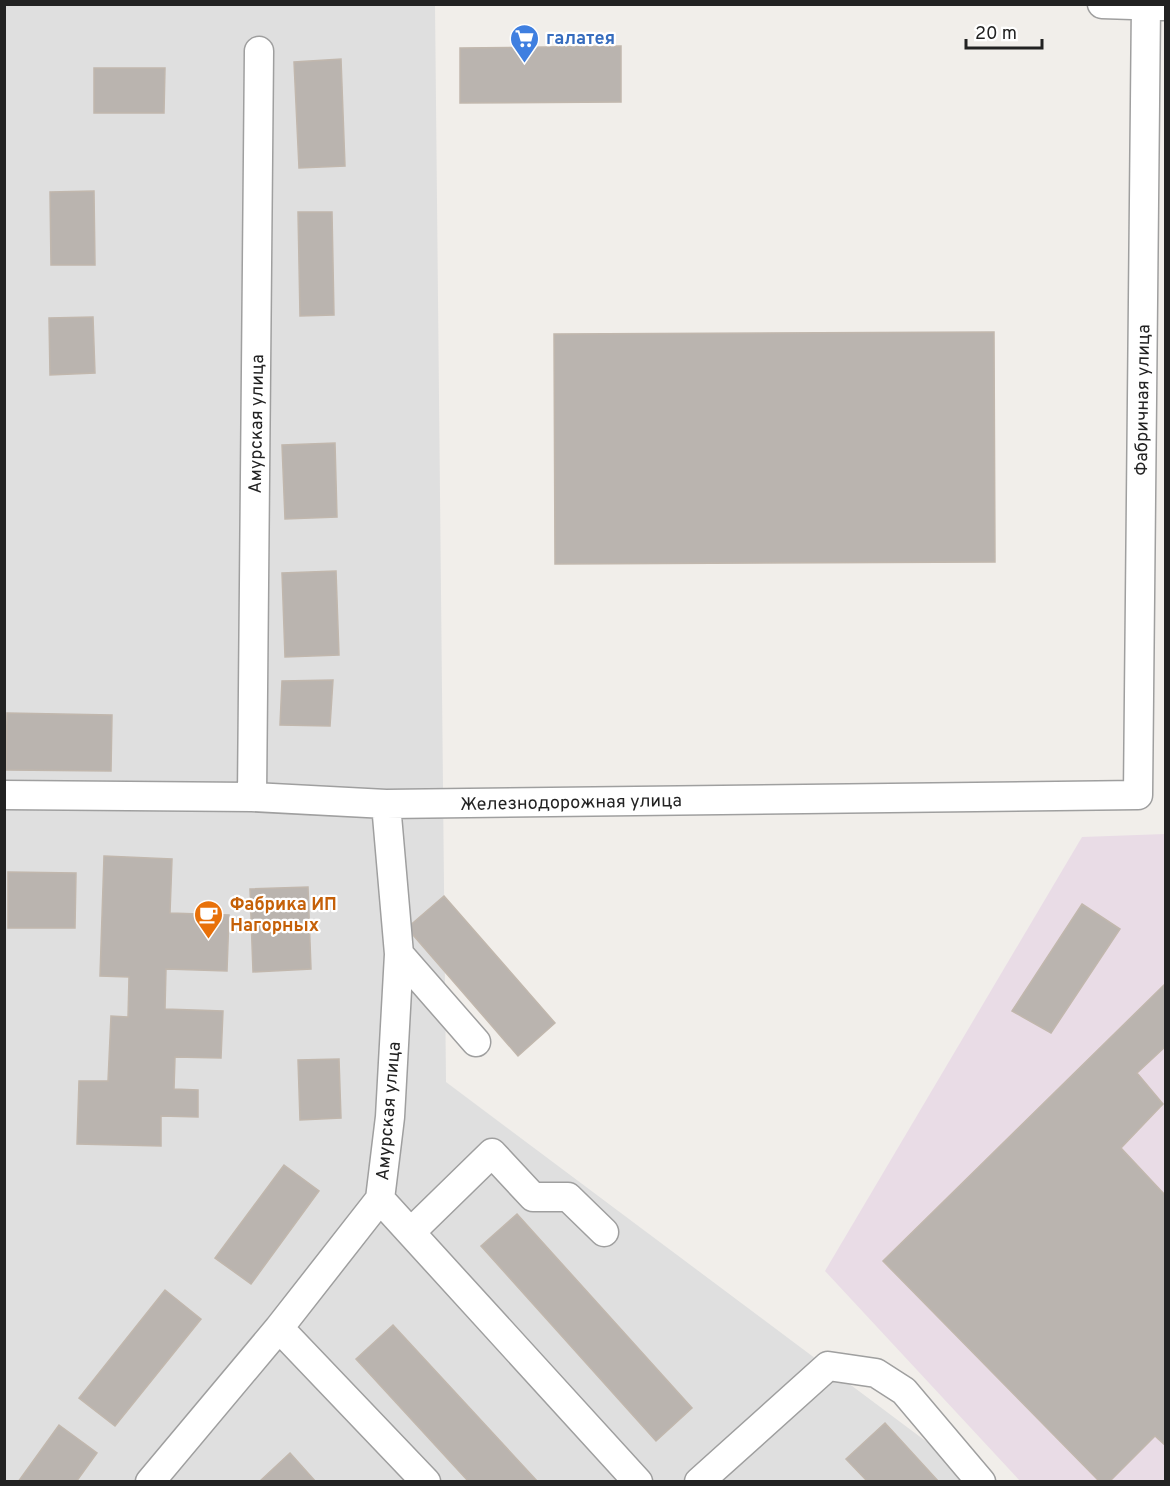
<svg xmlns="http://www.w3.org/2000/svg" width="1170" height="1486" viewBox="0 0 1170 1486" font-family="Overpass,sans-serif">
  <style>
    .residential { fill: #dfdfdf }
    .industrial { fill: #e9dce6 }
    .building { fill: #bab4af; stroke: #c1b7ad; stroke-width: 1.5 }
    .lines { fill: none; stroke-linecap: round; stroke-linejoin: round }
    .minor-casing { stroke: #9f9f9f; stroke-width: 31 }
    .minor { stroke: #fff; stroke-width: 28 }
    .labels { text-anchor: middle; stroke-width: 4.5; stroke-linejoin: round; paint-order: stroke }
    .shop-label { font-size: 18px; font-weight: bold; fill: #366cbe; stroke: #fff; text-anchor: start }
    .street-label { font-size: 18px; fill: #222; stroke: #fff }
    .food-label { font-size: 18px; font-weight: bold; fill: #c56008; stroke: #fff; text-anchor: start }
  </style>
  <rect width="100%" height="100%" fill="#f1eeea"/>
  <path class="residential" d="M5,5H435L446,1082L979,1481L5,1482Z"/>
  <path class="industrial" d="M1165,834V1481H1020L825,1271L1082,837Z"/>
  <path class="building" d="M621,46V102L460,103V48Z
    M341,59L345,166L299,168L294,62Z
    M94,68H165L164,113H94Z
    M94,191L95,265H51L50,192Z
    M298,212H332L334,315L300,316Z
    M93,317L95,373L50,375L49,318Z
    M994,332L995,562L555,564L554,334Z
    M335,443L337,517L285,519L282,445Z
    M336,571L339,655L285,657L282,573Z
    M333,680L330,726L280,725L282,681Z
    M7,713L112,715L111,771L6,770Z
    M104,856L172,859L170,913L229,915L227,971L166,969L165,1009L223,1011L221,1058L175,1057L174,1089L198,1090V1117L161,1116V1146L77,1144L79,1081H108L111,1016L128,1017L129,977L100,976Z
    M8,872L76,873L75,928H8Z
    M308,887L311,969L253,972L250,889Z
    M444,896L555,1023L518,1056L407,928Z
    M1082,904L1120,929L1051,1033L1012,1011Z
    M1166,983V1046L1137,1073L1163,1104L1121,1148L1166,1196V1446L1155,1436L1109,1482H1100L883,1261Z
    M339,1059L341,1118L300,1120L298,1060Z
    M284,1165L319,1191L251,1284L215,1258Z
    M517,1214L692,1408L656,1441L481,1246Z
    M165,1290L201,1319L115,1426L79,1398Z
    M393,1325L538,1482H469L356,1359Z
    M885,1423L939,1482H868L846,1459Z
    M59,1425L97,1453L76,1482H18Z
    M290,1453L316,1482H259Z"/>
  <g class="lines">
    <defs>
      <path id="minor" d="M1102,4L1163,6
        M4,795L252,797L386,804L1138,795L1146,4
        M252,797L259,51
        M399,954L476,1042
        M380,1199L638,1482
        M411,1232L492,1153L533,1197H568L604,1232
        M279,1328L426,1482
        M150,1482L279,1328L380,1199L390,1117L399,954L386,804
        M699,1482L828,1366L876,1373L904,1391L981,1482"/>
    </defs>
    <use href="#minor" class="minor-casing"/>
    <use href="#minor" class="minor"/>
  </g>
  <defs>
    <symbol id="supermarket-pin" viewBox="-11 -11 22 30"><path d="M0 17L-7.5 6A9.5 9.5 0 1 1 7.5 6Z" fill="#3f7fe0" stroke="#fff"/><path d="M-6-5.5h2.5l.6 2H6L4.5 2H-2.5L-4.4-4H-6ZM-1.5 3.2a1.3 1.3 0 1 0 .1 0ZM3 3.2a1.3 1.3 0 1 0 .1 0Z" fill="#fff"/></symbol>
    <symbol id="cafe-pin" viewBox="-11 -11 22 30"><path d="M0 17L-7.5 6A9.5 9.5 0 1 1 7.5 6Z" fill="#e8710a" stroke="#fff"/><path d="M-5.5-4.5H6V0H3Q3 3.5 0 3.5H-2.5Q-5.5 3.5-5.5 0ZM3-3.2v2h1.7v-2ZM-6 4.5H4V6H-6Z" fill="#fff"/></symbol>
  </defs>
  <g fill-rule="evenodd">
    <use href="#supermarket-pin" x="508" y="22" width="33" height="45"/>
    <use href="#cafe-pin" x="192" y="898" width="33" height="45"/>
  </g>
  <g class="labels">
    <g class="shop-label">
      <text x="546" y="44">галатея</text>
    </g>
    <g class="street-label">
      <text transform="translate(1142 400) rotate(-89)" y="6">Фабричная улица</text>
      <text transform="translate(256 424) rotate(-89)" y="6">Амурская улица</text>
      <text transform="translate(571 802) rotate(-1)" y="6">Железнодорожная улица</text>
      <text transform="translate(388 1111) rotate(-85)" y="6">Амурская улица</text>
    </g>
    <g class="food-label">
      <text x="230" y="910">Фабрика ИП<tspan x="230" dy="21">Нагорных</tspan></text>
    </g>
  </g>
  <rect width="1170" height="1486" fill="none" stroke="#222222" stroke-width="12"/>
  <path d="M966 39v9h76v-9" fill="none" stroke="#222222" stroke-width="3"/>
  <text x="975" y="39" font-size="18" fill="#222222" stroke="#ffffff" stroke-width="4.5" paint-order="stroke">20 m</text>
</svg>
